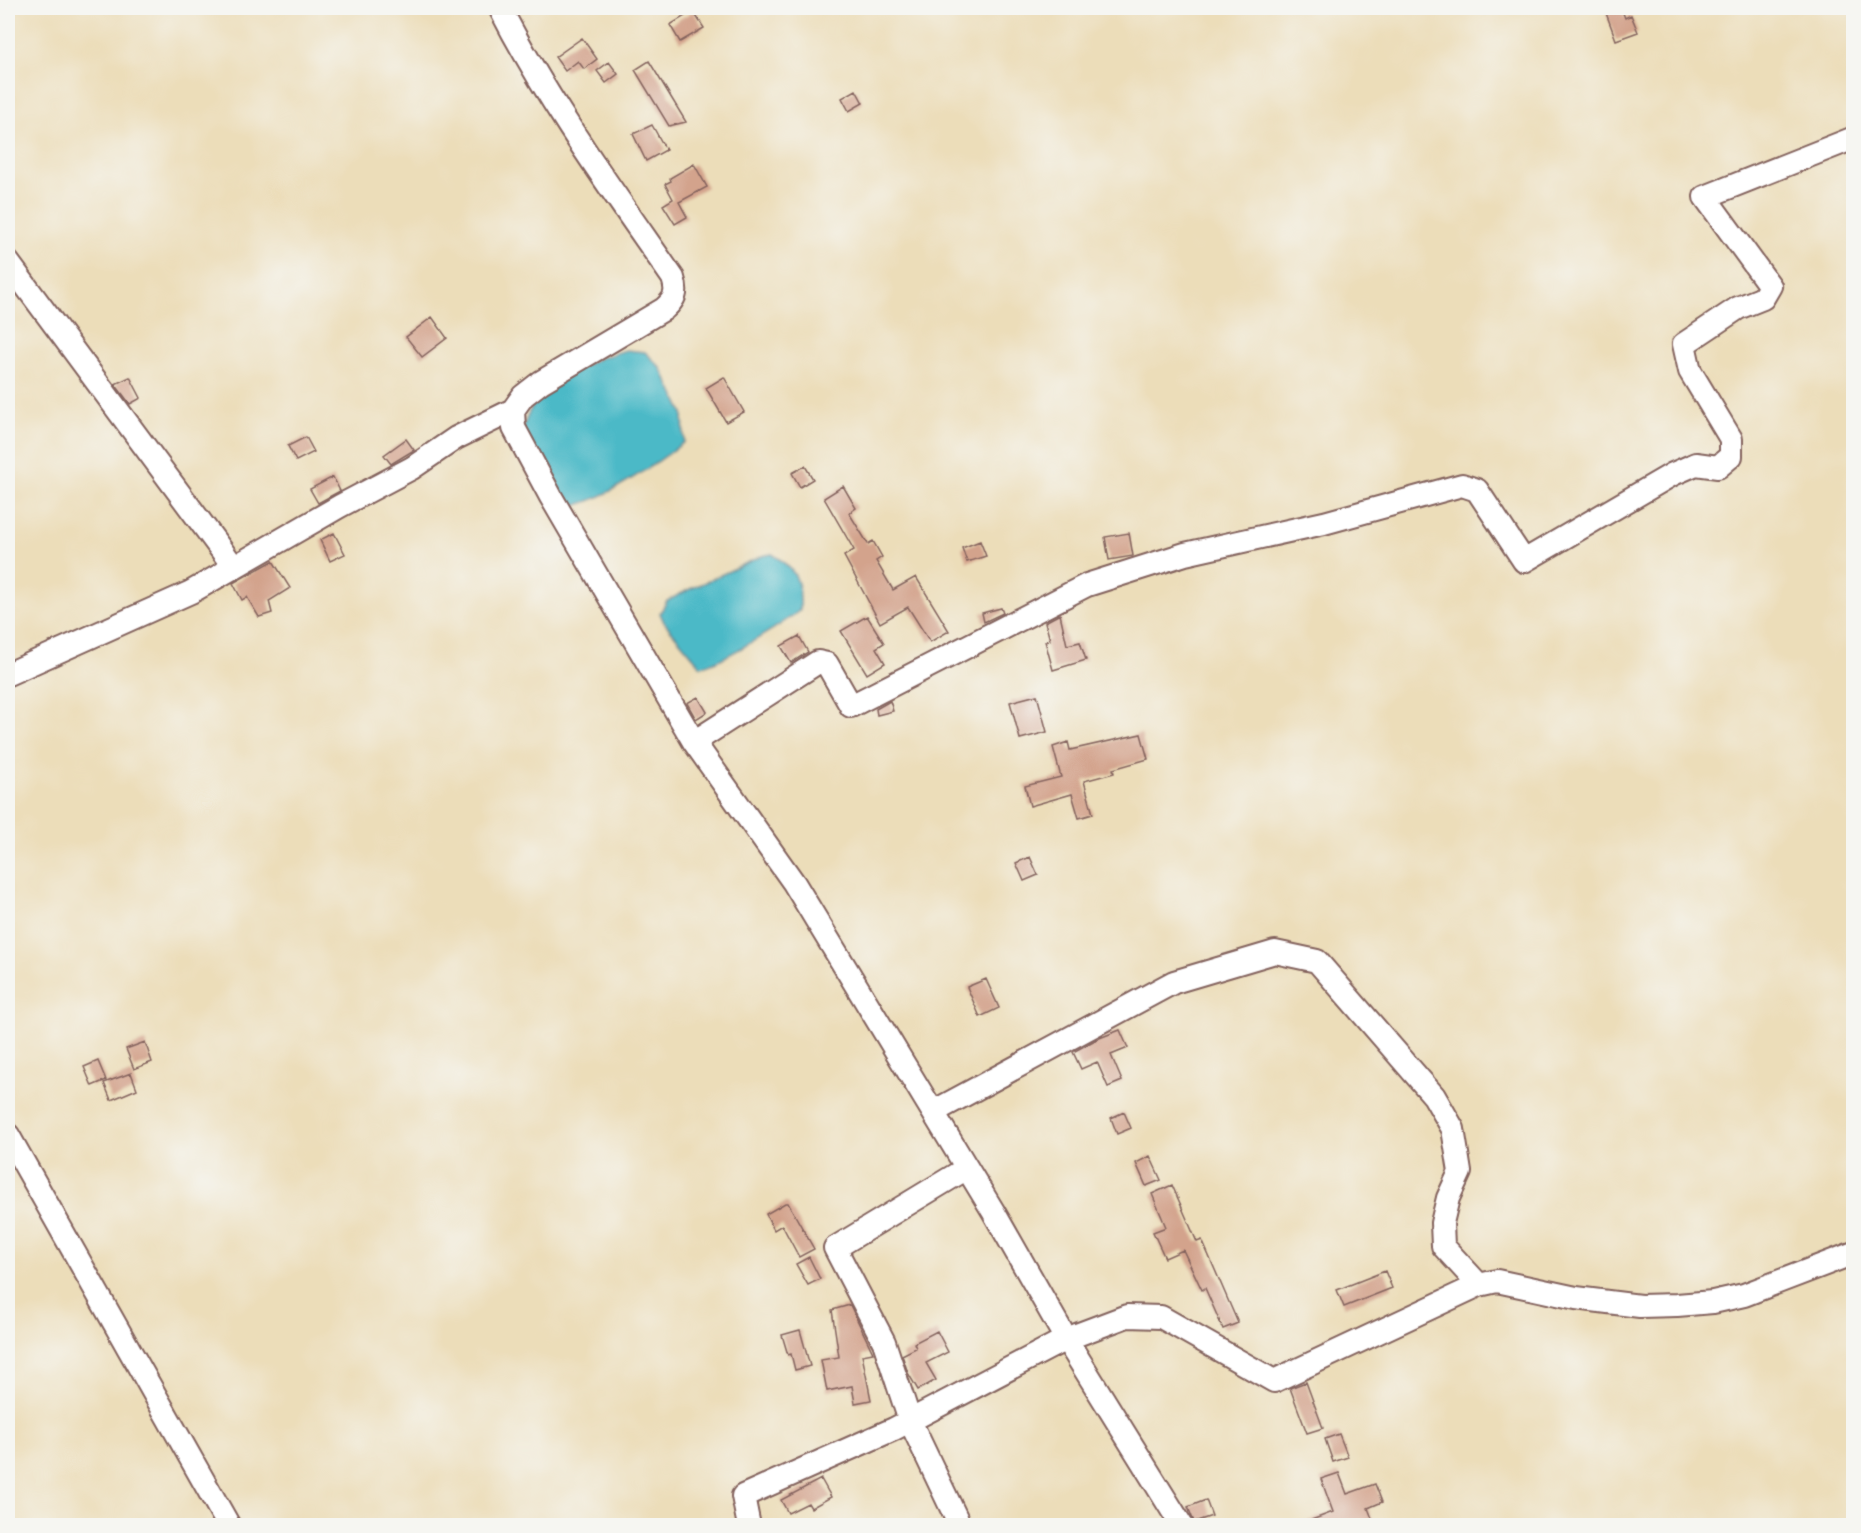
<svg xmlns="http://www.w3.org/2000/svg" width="1861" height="1533" viewBox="0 0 1861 1533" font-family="'Gochi Hand',sans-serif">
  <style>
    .water { fill: #4cb9c7; stroke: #4b6c79; stroke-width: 1.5 }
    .building { fill: #d3a38c }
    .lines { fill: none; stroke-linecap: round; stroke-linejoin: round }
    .minor-casing { stroke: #83625d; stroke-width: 26 }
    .minor { stroke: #fff; stroke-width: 22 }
  </style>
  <rect width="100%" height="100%" fill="#f6f6f2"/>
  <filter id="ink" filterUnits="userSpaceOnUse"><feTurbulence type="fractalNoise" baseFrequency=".0167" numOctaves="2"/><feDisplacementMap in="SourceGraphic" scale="12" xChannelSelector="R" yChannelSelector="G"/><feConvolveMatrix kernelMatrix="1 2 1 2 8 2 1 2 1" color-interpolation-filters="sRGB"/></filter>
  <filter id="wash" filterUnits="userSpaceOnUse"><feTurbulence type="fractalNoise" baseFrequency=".008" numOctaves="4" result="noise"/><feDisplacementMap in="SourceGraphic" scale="24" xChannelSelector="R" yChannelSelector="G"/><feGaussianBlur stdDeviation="1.35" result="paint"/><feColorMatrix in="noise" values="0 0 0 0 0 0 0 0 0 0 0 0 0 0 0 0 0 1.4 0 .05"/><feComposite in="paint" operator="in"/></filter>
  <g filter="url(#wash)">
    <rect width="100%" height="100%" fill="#ecddb9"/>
    <path class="water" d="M626,350L645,352L661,368L683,413L684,442C660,461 597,506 567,506L522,430L529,412L536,401L574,370L600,358Z
      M772,554C797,570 801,581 800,610C783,624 721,663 701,666L664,622L660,613L667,601L690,589L762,556Z"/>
    <g id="blocks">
      <path class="building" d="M1618,8H1621L1625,18L1631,15L1638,32L1616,40L1606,13Z
        M693,11L704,28L680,42L670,25Z
        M582,38L597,59L584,69L578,61L565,71L555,57Z
        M649,61L686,122L669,126L635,70Z
        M609,62L618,74L606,83L597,71Z
        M856,90L863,103L849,111L842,98Z
        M652,125L666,150L646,161L633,134Z
        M694,164L707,187L679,202L687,217L675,224L663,205L673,199L665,184L671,181L670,178Z
        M432,317L447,338L422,357L406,337Z
        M130,377L141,398L130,404L115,384Z
        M724,377L744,412L726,422L706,388Z
        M306,437L314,452L296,461L288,446Z
        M406,439L414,450L391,464L384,455Z
        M805,466L813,479L800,487L792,473Z
        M333,477L340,491L318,503L310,489Z
        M843,486L856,508L849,513L868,544L873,541L882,557L876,561L893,590L916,577L949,631L930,642L908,607L880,623L844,556L854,550L824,498Z
        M334,533L345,554L330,561L320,540Z
        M1129,533L1133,556L1109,560L1105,537Z
        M980,541L986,556L967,562L962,548Z
        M273,561L290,588L269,601L272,613L259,617L247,597L242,600L233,583Z
        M1001,608L1003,613L984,622L982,613Z
        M1060,614L1067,645L1080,642L1086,660L1053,670L1045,641L1050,640L1045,622Z
        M867,616L884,643L876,648L885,663L867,674L841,631Z
        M799,636L808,652L791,663L781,646Z
        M1037,695L1047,732L1020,739L1010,702Z
        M698,697L707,712L696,719L687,703Z
        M890,701L893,711L877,715L876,709Z
        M1141,734L1148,759L1113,769L1114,773L1084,781L1093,814L1079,818L1072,794L1030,806L1025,786L1061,777L1053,747L1068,742L1070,750Z
        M1030,857L1038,875L1024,881L1016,863Z
        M986,979L999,1008L980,1017L967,987Z
        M1120,1030L1128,1048L1111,1055L1122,1081L1108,1087L1097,1062L1081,1069L1073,1052L1097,1039Z
        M145,1042L152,1062L134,1069L126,1049Z
        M98,1061L106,1080L92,1086L84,1067Z
        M131,1073L137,1089L111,1100L104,1083Z
        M1124,1112L1131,1128L1117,1134L1111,1118Z
        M1150,1156L1161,1180L1146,1186L1136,1163Z
        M1172,1185L1197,1242L1202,1240L1238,1323L1223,1329L1205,1288L1202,1290L1183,1250L1165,1258L1153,1232L1166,1227L1152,1194Z
        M785,1203H788L814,1249L799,1257L782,1225L774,1230L766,1214Z
        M809,1257L820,1279L808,1285L796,1264Z
        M1385,1271L1392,1288L1344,1307L1337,1290Z
        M850,1305L873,1353L862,1355L871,1400L855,1403L852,1386L827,1391L821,1360L839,1357L832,1310Z
        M800,1330L810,1366L795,1370L791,1354L788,1355L782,1335Z
        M937,1331L948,1352L926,1363L936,1380L918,1390L908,1373L902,1355L916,1348L914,1343Z
        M1306,1382L1323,1428L1307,1433L1290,1388Z
        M1339,1434L1348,1457L1333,1462L1325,1439Z
        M1339,1473L1347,1494L1375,1484L1382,1502L1368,1508L1375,1526H1302L1301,1524L1333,1512L1321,1479Z
        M821,1479L831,1497L811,1508L808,1503L788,1513L781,1500Z
        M1206,1500L1212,1516L1194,1522L1188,1507Z"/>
    </g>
  </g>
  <g filter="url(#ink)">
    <use href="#blocks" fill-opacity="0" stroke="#83625d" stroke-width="1.5"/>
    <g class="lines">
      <defs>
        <path id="minor" d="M500,8C549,104 612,190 673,278C678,293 675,299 664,309L541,382L523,396L513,410L514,428L551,497L694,742L794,883L993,1211L1066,1339L1182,1526
          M8,262L234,567
          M8,674L191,592L340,506L412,468L456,438L513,410
          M694,742L818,662L827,664L851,706L1087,585L1185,554L1324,523L1462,485L1477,490L1524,561L1673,474L1696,464L1718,467L1731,456V439L1690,371L1684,344L1738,308L1763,298L1770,286L1705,197L1854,138
          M933,1112L1174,982L1275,952L1317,961L1434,1096L1453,1129L1460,1172L1448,1198L1442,1223L1443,1246L1479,1285
          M8,1135L229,1526
          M749,1526L743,1496L894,1429L1066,1339L1127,1316L1161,1317L1274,1381L1479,1285L1497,1281L1576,1298L1640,1306L1677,1305L1713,1302L1744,1295L1854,1253
          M960,1526L910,1421L884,1342L835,1248L967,1168"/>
      </defs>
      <use href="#minor" class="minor-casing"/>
      <use href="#minor" class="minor"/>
    </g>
  </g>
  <rect width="1861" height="1533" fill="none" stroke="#f6f6f2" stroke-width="30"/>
</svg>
